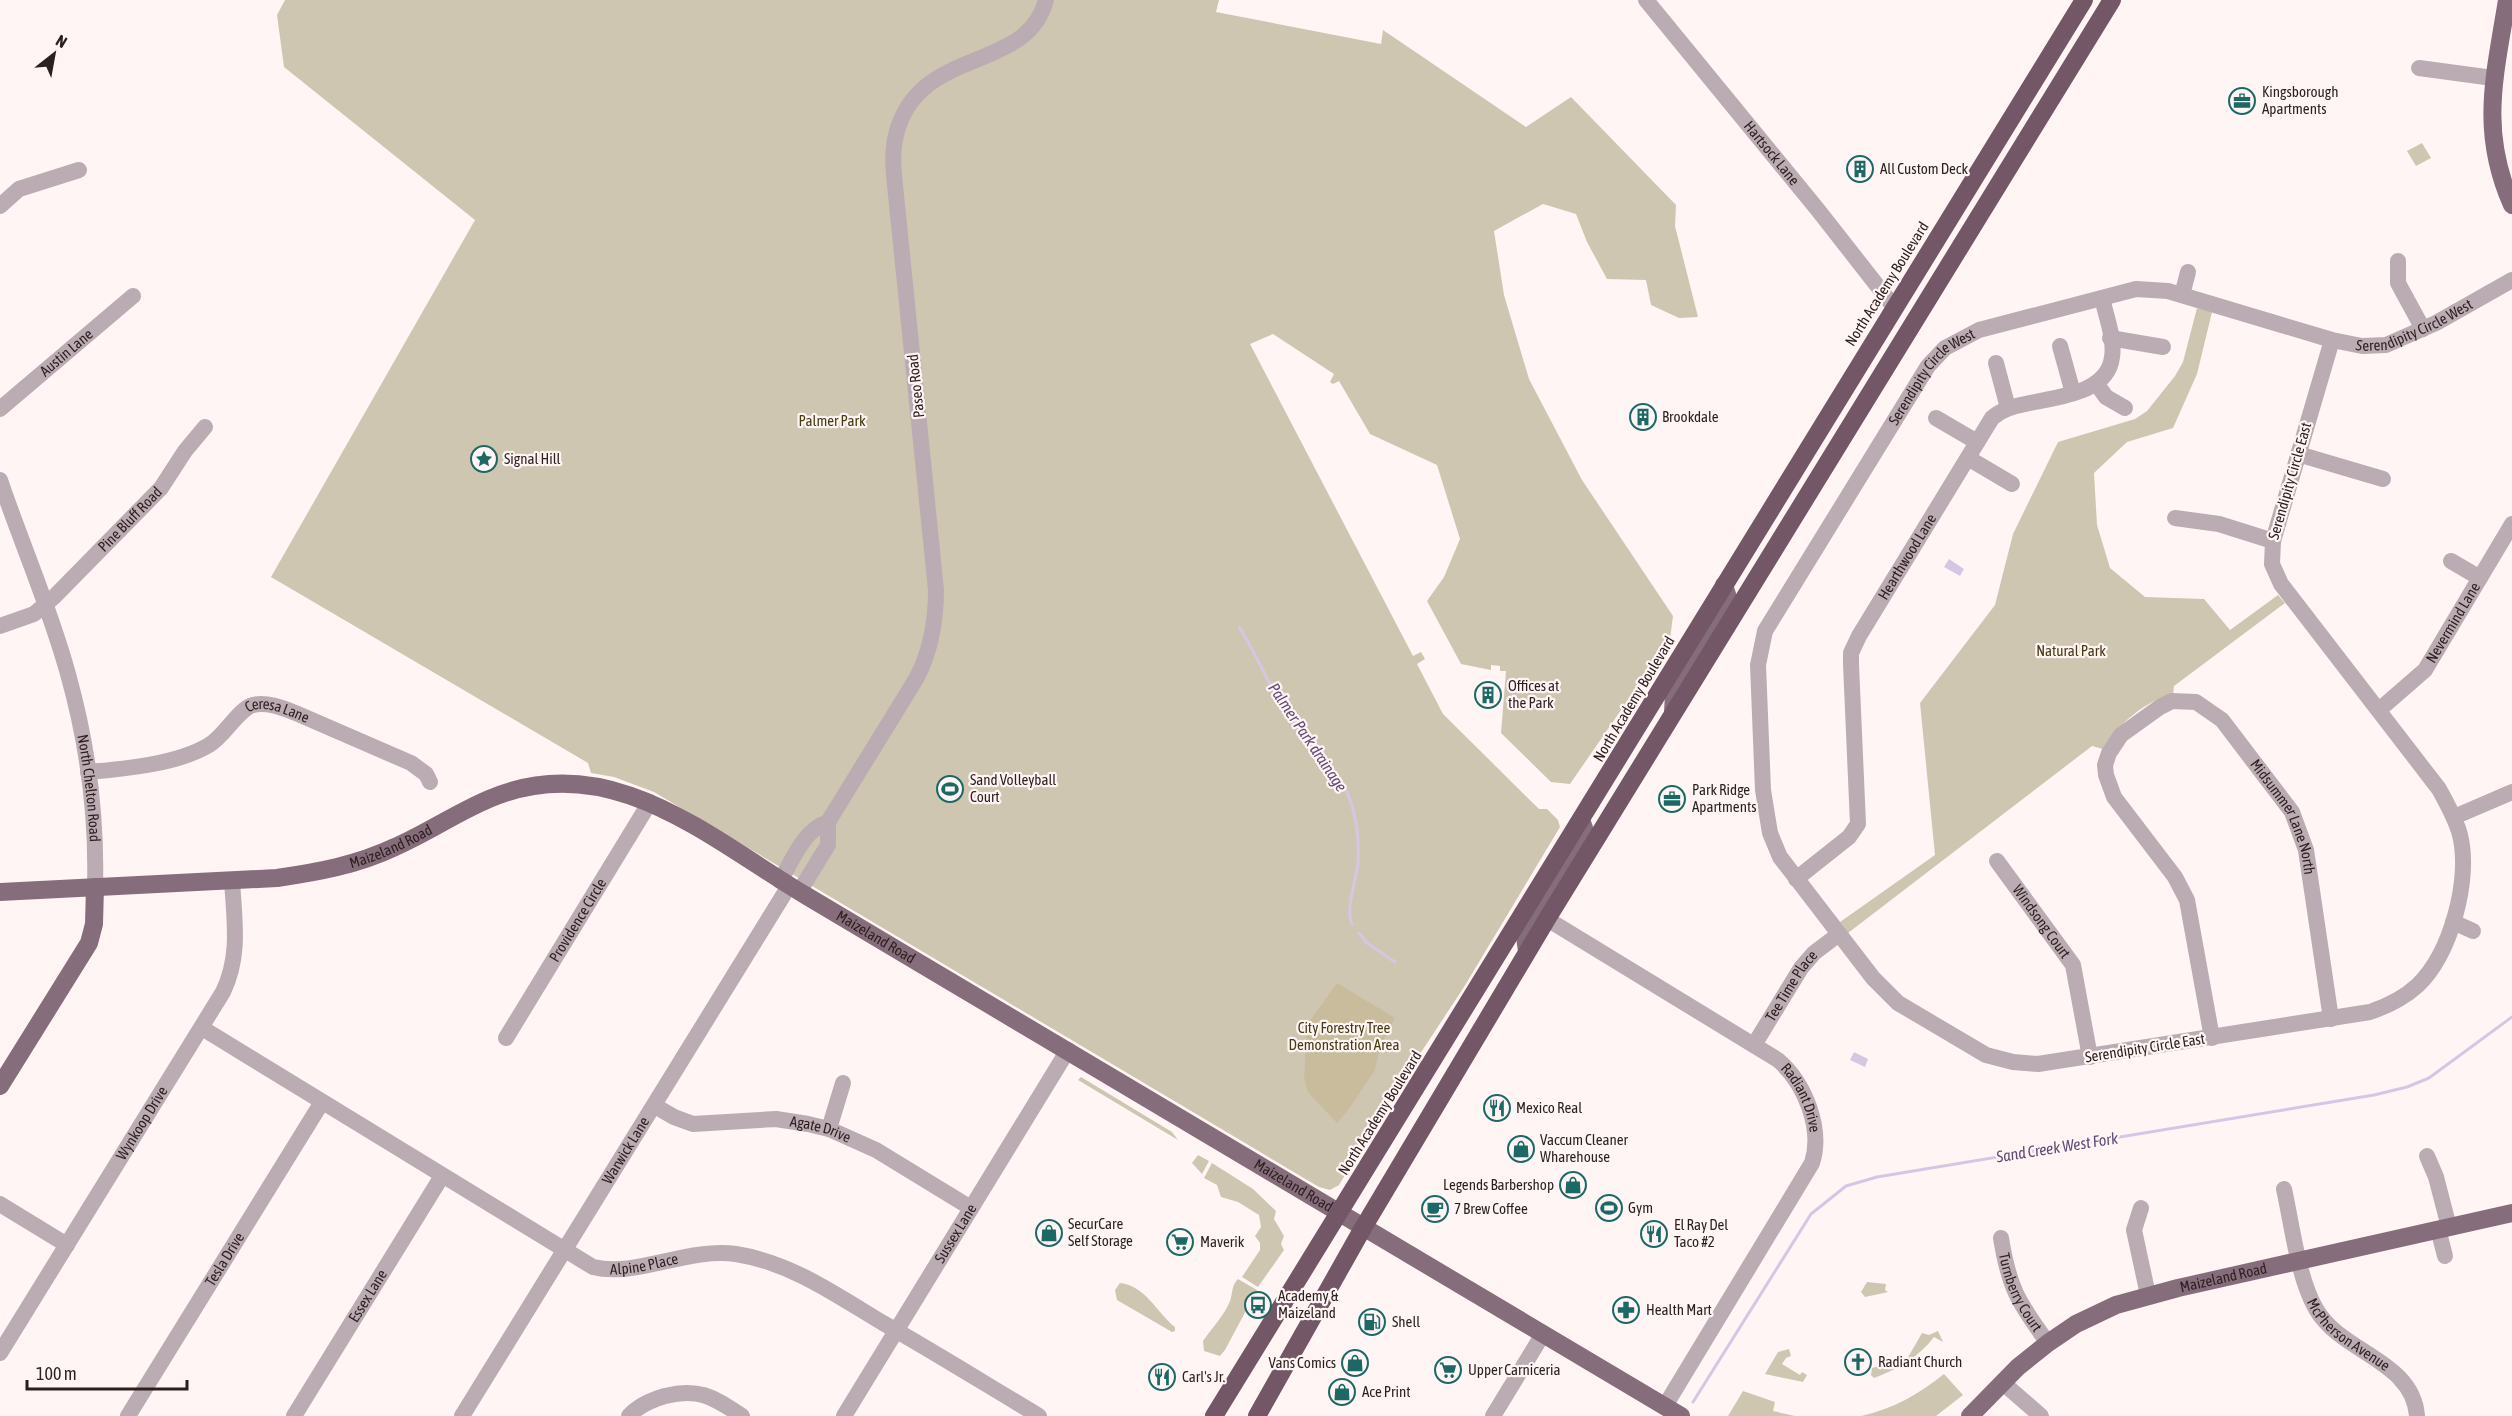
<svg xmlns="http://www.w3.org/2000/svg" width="2512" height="1416" viewBox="0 0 2512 1416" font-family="'Asap Condensed',sans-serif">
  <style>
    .green { fill: #cfc6b1 }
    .forest { fill: #c9bc9d }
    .water { fill: #d6c6e4 }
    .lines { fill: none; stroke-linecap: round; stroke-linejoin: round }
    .stream { stroke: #d6c6e4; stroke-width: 3 }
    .minor { stroke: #bbacb4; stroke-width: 16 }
    .major { stroke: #866d7b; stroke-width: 18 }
    .highway { stroke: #735767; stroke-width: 18 }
    .labels { text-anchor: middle; stroke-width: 4.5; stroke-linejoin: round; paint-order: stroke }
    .poi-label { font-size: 15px; fill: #2e1f1f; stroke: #fff5f5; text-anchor: start }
    .street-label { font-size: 15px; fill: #2e1f1f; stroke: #fff5f5 }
    .park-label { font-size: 15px; fill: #483911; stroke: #fff5f5 }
    .water-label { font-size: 16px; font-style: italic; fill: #634b76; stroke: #fff5f5 }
  </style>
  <rect width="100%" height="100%" fill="#fff5f5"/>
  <path class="green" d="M285,0H1219L1216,12L1381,44L1383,30L1526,127L1571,97L1676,205L1675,226L1698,317L1679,318L1651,305L1646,280L1607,279L1587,242L1576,214L1543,204L1494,231L1504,295L1529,379L1582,480L1673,616L1670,639L1570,784L1551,782L1501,733L1506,671H1500V666L1491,665V670L1461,664L1427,601L1444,577L1460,539L1437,465L1370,434L1339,381L1333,384L1330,382L1334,374L1273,334L1250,344L1413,656L1421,652L1425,659L1417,664L1443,714L1539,809H1547L1558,820L1560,827L1464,987L1391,1098L1339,1185L1330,1190L1319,1187L654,792L614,777L591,773L588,763L271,577L475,220L284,67L277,15Z
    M2422,143L2431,158L2416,166L2407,151Z
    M2197,308L2212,312L2197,374L2173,428L2127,442L2094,473L2097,525L2110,568L2145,597L2204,599L2230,630L2278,595L2285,603L2174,686L2173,695C2148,698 2115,727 2103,749L2092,746L1848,933L1840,922L1935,855L1920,703L1995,605L2013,534L2058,442L2135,419L2147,411L2175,376L2183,362Z
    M1081,1077L1172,1132L1178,1140L1078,1080Z
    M1198,1155L1209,1161L1202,1174L1192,1163Z
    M1212,1163L1253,1189L1276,1211L1274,1219L1284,1236L1281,1244L1284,1250L1258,1287L1242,1277L1260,1250V1243L1255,1236L1261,1227L1259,1215L1238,1202L1221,1197L1217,1185L1204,1178Z
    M1238,1279L1257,1290L1225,1350L1220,1356L1204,1351L1203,1341C1211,1329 1224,1316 1230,1301C1233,1293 1231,1286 1238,1279Z
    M1867,1282L1886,1284L1885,1290L1888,1292L1865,1297L1861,1292Z
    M1120,1283C1145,1285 1158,1314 1175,1327V1331L1172,1332L1117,1300L1115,1290Z
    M1938,1331L1943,1342L1934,1337C1919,1357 1896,1370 1874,1378L1871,1375L1872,1368L1907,1359L1922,1333L1929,1335Z
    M1789,1349L1791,1356L1786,1358L1782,1364L1800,1375L1802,1372L1807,1375L1803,1382L1765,1374L1778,1352Z
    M1944,1374L1963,1395L1936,1416H1861C1893,1409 1919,1394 1944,1374Z
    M1743,1391L1775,1402L1773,1411L1795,1416H1728Z"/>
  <path class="forest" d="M1337,983L1395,1018L1380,1046L1375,1070L1348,1110L1337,1123L1308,1092L1304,1079L1307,1025Z"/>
  <path class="water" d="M1949,559L1964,569L1960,576L1944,567Z
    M1854,1052L1868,1059L1865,1067L1850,1060Z"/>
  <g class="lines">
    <path class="stream" d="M1239,627C1256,653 1267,682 1284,708C1305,740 1341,767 1352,806C1357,823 1359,842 1358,861C1357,878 1345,909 1352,924
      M1359,933L1367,943L1395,962
      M1693,1402L1811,1214L1846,1186L1877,1177L2374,1095L2407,1087L2429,1078L2512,1017"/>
    <g class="minor">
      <path id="s1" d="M1646,0L1818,210L1894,307"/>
      <path d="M2419,68L2493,78"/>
      <path d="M0,206L19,189L79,170"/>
      <path d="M2398,261V283L2423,329"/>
      <path d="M2182,295L2188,272"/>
      <path d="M2110,338L2163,347"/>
      <path id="s2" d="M2332,340L2273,541L2272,564L2281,584L2439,789C2447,804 2456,819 2460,835C2471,879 2451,953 2418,985C2404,998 2388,1006 2370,1012L2038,1064L2013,1062L1986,1055L1898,1003L1873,978L1780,857L1770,833L1763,790L1758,665L1765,631L1928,366L1945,348L1979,330L2136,289L2168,291L2332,340L2362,346L2386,345L2436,323L2512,280"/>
      <path d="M2060,346L2073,393"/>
      <path d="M1996,363L2008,408"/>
      <path d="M2096,383L2106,397L2125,408"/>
      <path id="s3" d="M0,409L133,296"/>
      <path d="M1936,418L1977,442"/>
      <path d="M2298,454L2383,479"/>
      <path d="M1968,458L2012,484"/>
      <path id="s4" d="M0,480C22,545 50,608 68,674C87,742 97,816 95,887"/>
      <path d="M2175,518L2219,524L2273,541"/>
      <path d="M2451,561L2480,578"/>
      <path id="s5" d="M0,626L34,614L54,597L161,488L185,451L205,427"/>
      <path id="s6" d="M2379,710L2425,670L2512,524"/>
      <path id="s7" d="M88,772C124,769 178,764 209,745C225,736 238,709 253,705C267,701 285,709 298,714L411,763L426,774L430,782"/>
      <path d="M2454,817L2512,792"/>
      <path id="s8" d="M1997,861L2073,965L2090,1057"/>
      <path id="s9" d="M1796,879L1849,837L1858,824L1851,664V653L1859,636L1992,418C2003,408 2016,406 2030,403C2058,397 2108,393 2112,357C2115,339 2106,316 2102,298"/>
      <path d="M780,881C793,860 803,830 828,822"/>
      <path d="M799,892L828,845V822L916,679C931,651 936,622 936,590L896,195C894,176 891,155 896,135C918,45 1027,74 1046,0"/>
      <path id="s10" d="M1547,919L1778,1060C1805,1083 1823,1129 1812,1163L1665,1406"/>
      <path d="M2453,922L2473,931"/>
      <path id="s11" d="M202,1028L593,1267C635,1278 688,1247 736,1254C792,1263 836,1295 883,1323C936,1353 987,1385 1039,1416"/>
      <path id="s12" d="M506,1038L650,802"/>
      <path id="s13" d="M2212,1038L2187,900L2175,877L2114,797L2106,775L2105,765L2109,753L2121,735L2160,707L2172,701L2196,702L2222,720L2292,812L2306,850L2331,1019"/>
      <path id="s14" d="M1754,1045L1801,968L1814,953L1839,934"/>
      <path id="s15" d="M655,1106L674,1117L693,1124L776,1119L808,1124L829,1129L876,1150L971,1208"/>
      <path d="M829,1129L843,1083"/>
      <path d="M2427,1156L2436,1177L2449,1227"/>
      <path id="s16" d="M2284,1189C2292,1225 2298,1278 2316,1309C2341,1353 2413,1360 2417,1416"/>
      <path d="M0,1204L67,1245"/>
      <path d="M2141,1208L2134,1230L2148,1295"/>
      <path d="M2438,1229L2445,1256"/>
      <path id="s17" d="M2001,1238C2009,1288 2018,1302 2048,1343"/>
      <path id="s18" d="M0,1353L223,992C241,955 234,919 232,880"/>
      <path d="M2003,1383L2041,1416"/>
      <path id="s19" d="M128,1416L322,1102"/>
      <path id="s20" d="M294,1416L442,1176"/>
      <path id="s21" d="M462,1416L789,886"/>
      <path d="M629,1416C639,1405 651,1400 665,1396C700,1387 714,1398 742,1416"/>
      <path id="s22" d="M844,1416L1068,1050"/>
      <path d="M1493,1416L1543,1334"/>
    </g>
    <g class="major">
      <path d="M2507,0C2495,76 2479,130 2512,205"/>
      <path d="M1673,713L1674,693L1729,601L1724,585"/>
      <path id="s23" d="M0,892L277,878C318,872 357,865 395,847C427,833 456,813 489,799C609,747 708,837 805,895L1681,1416"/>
      <path d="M1527,951L1525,937L1532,923L1581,840L1584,828L1581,820"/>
      <path d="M0,1086L89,943L94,924L95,887"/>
      <path id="s24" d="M1970,1416L2018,1367L2048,1343L2076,1324L2116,1305L2178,1288L2512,1213"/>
    </g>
    <path class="highway" d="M1214,1416L2084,0
      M1257,1416L1363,1228L1547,919L2112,0"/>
  </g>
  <defs>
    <symbol id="office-ring" viewBox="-11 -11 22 22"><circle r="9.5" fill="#fff5f5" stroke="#1b6865" stroke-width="1.5"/><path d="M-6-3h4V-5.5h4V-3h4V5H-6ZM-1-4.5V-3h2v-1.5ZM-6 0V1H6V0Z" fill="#1b6865"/></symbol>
    <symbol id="building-ring" viewBox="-11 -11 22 22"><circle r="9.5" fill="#fff5f5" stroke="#1b6865" stroke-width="1.5"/><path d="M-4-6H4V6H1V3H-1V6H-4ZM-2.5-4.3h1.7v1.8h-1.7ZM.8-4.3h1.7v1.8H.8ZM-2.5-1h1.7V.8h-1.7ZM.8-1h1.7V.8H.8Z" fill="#1b6865"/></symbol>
    <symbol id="sight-ring" viewBox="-11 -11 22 22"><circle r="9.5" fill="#fff5f5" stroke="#1b6865" stroke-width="1.5"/><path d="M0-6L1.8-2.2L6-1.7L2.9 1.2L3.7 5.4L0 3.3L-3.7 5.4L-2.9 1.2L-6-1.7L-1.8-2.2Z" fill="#1b6865"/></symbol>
    <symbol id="stadium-ring" viewBox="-11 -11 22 22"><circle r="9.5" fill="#fff5f5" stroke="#1b6865" stroke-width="1.5"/><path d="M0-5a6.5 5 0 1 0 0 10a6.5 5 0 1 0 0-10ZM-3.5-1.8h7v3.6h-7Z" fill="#1b6865"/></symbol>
    <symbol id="restaurant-ring" viewBox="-11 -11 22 22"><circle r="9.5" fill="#fff5f5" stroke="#1b6865" stroke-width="1.5"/><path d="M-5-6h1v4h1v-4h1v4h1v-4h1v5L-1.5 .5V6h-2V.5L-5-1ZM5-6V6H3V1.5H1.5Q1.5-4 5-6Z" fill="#1b6865"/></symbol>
    <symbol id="shop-ring" viewBox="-11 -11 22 22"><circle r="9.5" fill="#fff5f5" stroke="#1b6865" stroke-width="1.5"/><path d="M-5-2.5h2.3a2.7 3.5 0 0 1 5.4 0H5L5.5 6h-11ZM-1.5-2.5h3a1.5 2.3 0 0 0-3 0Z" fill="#1b6865"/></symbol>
    <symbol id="cafe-ring" viewBox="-11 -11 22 22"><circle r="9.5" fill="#fff5f5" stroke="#1b6865" stroke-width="1.5"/><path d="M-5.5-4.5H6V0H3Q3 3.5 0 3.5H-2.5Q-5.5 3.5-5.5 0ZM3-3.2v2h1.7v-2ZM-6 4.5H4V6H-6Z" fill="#1b6865"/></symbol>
    <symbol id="supermarket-ring" viewBox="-11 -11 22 22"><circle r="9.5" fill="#fff5f5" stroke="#1b6865" stroke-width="1.5"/><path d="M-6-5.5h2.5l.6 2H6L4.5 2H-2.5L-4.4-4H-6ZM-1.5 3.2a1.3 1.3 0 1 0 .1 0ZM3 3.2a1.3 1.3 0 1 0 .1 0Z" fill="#1b6865"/></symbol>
    <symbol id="bus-ring" viewBox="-11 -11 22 22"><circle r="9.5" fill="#fff5f5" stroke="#1b6865" stroke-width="1.5"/><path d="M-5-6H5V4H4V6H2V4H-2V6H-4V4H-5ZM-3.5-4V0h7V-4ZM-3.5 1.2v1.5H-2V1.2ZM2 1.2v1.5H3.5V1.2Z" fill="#1b6865"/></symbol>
    <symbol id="pharmacy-ring" viewBox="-11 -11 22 22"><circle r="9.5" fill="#fff5f5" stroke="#1b6865" stroke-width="1.5"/><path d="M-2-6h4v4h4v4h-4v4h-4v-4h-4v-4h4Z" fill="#1b6865"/></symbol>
    <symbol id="fuel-ring" viewBox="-11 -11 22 22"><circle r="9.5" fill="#fff5f5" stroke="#1b6865" stroke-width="1.5"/><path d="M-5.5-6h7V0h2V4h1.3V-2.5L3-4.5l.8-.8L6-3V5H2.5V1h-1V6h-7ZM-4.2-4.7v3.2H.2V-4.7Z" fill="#1b6865"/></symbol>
    <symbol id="church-ring" viewBox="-11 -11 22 22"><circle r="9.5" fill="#fff5f5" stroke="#1b6865" stroke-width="1.5"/><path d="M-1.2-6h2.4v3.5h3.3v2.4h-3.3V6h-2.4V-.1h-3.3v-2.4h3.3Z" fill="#1b6865"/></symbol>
  </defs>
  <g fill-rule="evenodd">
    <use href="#office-ring" x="2227" y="86" width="30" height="30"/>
    <use href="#building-ring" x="1845" y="154" width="30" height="30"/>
    <use href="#building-ring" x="1628" y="402" width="30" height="30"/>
    <use href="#sight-ring" x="469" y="444" width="30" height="30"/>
    <use href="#building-ring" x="1473" y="680" width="30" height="30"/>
    <use href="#stadium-ring" x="935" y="774" width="30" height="30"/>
    <use href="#office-ring" x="1657" y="784" width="30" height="30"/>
    <use href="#restaurant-ring" x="1482" y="1093" width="30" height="30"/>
    <use href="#shop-ring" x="1506" y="1134" width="30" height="30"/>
    <use href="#shop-ring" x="1558" y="1170" width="30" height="30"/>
    <use href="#stadium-ring" x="1594" y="1193" width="30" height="30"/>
    <use href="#cafe-ring" x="1420" y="1194" width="30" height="30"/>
    <use href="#shop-ring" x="1034" y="1218" width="30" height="30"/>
    <use href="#restaurant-ring" x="1639" y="1219" width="30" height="30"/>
    <use href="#supermarket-ring" x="1165" y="1227" width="30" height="30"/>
    <use href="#bus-ring" x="1243" y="1290" width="30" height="30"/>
    <use href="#pharmacy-ring" x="1611" y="1295" width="30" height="30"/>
    <use href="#fuel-ring" x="1357" y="1307" width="30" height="30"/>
    <use href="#church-ring" x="1843" y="1347" width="30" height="30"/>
    <use href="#shop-ring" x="1340" y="1348" width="30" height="30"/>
    <use href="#supermarket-ring" x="1433" y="1355" width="30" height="30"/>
    <use href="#restaurant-ring" x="1147" y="1362" width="30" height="30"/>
    <use href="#shop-ring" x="1327" y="1377" width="30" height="30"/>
  </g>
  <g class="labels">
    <g class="poi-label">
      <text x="2262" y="97">Kingsborough<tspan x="2262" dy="17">Apartments</tspan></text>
      <text x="1880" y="174">All Custom Deck</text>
      <text x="1662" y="422">Brookdale</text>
      <text x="504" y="464">Signal Hill</text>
      <text x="1508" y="691">Offices at<tspan x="1508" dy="17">the Park</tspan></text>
      <text x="970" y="785">Sand Volleyball<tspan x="970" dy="17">Court</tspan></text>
      <text x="1692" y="795">Park Ridge<tspan x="1692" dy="17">Apartments</tspan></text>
      <text x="1516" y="1113">Mexico Real</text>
      <text x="1540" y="1145">Vaccum Cleaner<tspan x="1540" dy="17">Wharehouse</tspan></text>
      <text x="1554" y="1190" text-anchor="end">Legends Barbershop</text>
      <text x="1628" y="1213">Gym</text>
      <text x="1454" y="1214">7 Brew Coffee</text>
      <text x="1068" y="1229">SecurCare<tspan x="1068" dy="17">Self Storage</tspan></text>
      <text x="1674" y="1230">El Ray Del<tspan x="1674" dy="17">Taco #2</tspan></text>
      <text x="1200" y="1247">Maverik</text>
      <text x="1278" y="1301">Academy &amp;<tspan x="1278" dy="17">Maizeland</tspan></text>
      <text x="1646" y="1315">Health Mart</text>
      <text x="1392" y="1327">Shell</text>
      <text x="1878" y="1367">Radiant Church</text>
      <text x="1336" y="1368" text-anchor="end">Vans Comics</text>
      <text x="1468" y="1375">Upper Carniceria</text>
      <text x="1182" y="1382">Carl's Jr.</text>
      <text x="1362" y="1397">Ace Print</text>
    </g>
    <g class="street-label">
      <text dy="5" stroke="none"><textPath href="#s1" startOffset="198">Hartsock Lane</textPath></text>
      <text transform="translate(1887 284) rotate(-58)" y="5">North Academy Boulevard</text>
      <text dy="5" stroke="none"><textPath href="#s2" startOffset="2516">Serendipity Circle West</textPath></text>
      <text dy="5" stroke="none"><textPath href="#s3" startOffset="87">Austin Lane</textPath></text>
      <text dy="5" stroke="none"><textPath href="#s2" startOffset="1995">Serendipity Circle West</textPath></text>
      <text transform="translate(916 386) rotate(-96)" y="5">Paseo Road</text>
      <text transform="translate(2290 481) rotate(-74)" y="5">Serendipity Circle East</text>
      <text dy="5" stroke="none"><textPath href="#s5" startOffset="171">Pine Bluff Road</textPath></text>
      <text dy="5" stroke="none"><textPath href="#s9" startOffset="366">Hearthwood Lane</textPath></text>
      <text dy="5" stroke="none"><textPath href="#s6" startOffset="116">Nevermind Lane</textPath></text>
      <text transform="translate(1634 699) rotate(-59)" y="5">North Academy Boulevard</text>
      <text dy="5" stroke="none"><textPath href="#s7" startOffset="210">Ceresa Lane</textPath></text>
      <text dy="5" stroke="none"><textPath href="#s4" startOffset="322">North Chelton Road</textPath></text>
      <text dy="5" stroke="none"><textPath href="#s13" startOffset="568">Midsummer Lane North</textPath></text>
      <text dy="5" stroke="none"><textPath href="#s23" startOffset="396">Maizeland Road</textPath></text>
      <text dy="5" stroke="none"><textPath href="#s12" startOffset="138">Providence Circle</textPath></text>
      <text dy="5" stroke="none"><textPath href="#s8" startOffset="75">Windsong Court</textPath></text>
      <text dy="5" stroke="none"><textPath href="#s23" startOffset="934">Maizeland Road</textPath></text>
      <text dy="5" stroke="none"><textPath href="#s14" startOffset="70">Tee Time Place</textPath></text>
      <text transform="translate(2145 1048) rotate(-9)" y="5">Serendipity Circle East</text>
      <text dy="5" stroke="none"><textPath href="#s10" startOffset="316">Radiant Drive</textPath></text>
      <text transform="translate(1380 1113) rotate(-58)" y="5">North Academy Boulevard</text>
      <text dy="5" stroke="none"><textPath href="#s18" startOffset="270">Wynkoop Drive</textPath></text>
      <text dy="5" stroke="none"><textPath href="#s15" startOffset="171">Agate Drive</textPath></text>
      <text dy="5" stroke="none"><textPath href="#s21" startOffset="312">Warwick Lane</textPath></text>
      <text dy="5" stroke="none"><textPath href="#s23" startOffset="1420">Maizeland Road</textPath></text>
      <text dy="5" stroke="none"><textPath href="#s22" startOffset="214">Sussex Lane</textPath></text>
      <text dy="5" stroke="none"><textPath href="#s19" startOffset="184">Tesla Drive</textPath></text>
      <text dy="5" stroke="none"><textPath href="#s11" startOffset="510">Alpine Place</textPath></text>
      <text dy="5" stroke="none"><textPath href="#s24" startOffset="296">Maizeland Road</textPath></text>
      <text dy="5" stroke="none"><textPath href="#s17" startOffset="58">Turnberry Court</textPath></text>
      <text dy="5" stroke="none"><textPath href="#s20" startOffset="141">Essex Lane</textPath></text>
      <text dy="5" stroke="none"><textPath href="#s16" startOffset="166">McPherson Avenue</textPath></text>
    </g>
    <g class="park-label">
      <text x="832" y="426">Palmer Park</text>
      <text x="2071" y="656">Natural Park</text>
      <text x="1344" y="1033">City Forestry Tree<tspan x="1344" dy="17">Demonstration Area</tspan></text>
    </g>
    <g class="water-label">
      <text transform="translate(1308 737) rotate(56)" y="6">Palmer Park drainage</text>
      <text transform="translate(2057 1147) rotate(-9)" y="6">Sand Creek West Fork</text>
    </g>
  </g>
  <g transform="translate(54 54) rotate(31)" stroke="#fff5f5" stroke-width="4.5" paint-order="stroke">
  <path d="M0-4.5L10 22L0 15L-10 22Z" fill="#2e1f1f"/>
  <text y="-9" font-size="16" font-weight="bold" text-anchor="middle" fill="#2e1f1f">N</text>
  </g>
  <path d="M27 1380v9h160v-9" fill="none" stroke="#2e1f1f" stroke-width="3"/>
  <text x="36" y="1380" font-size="18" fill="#2e1f1f" stroke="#fff5f5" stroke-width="4.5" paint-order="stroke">100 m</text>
</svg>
